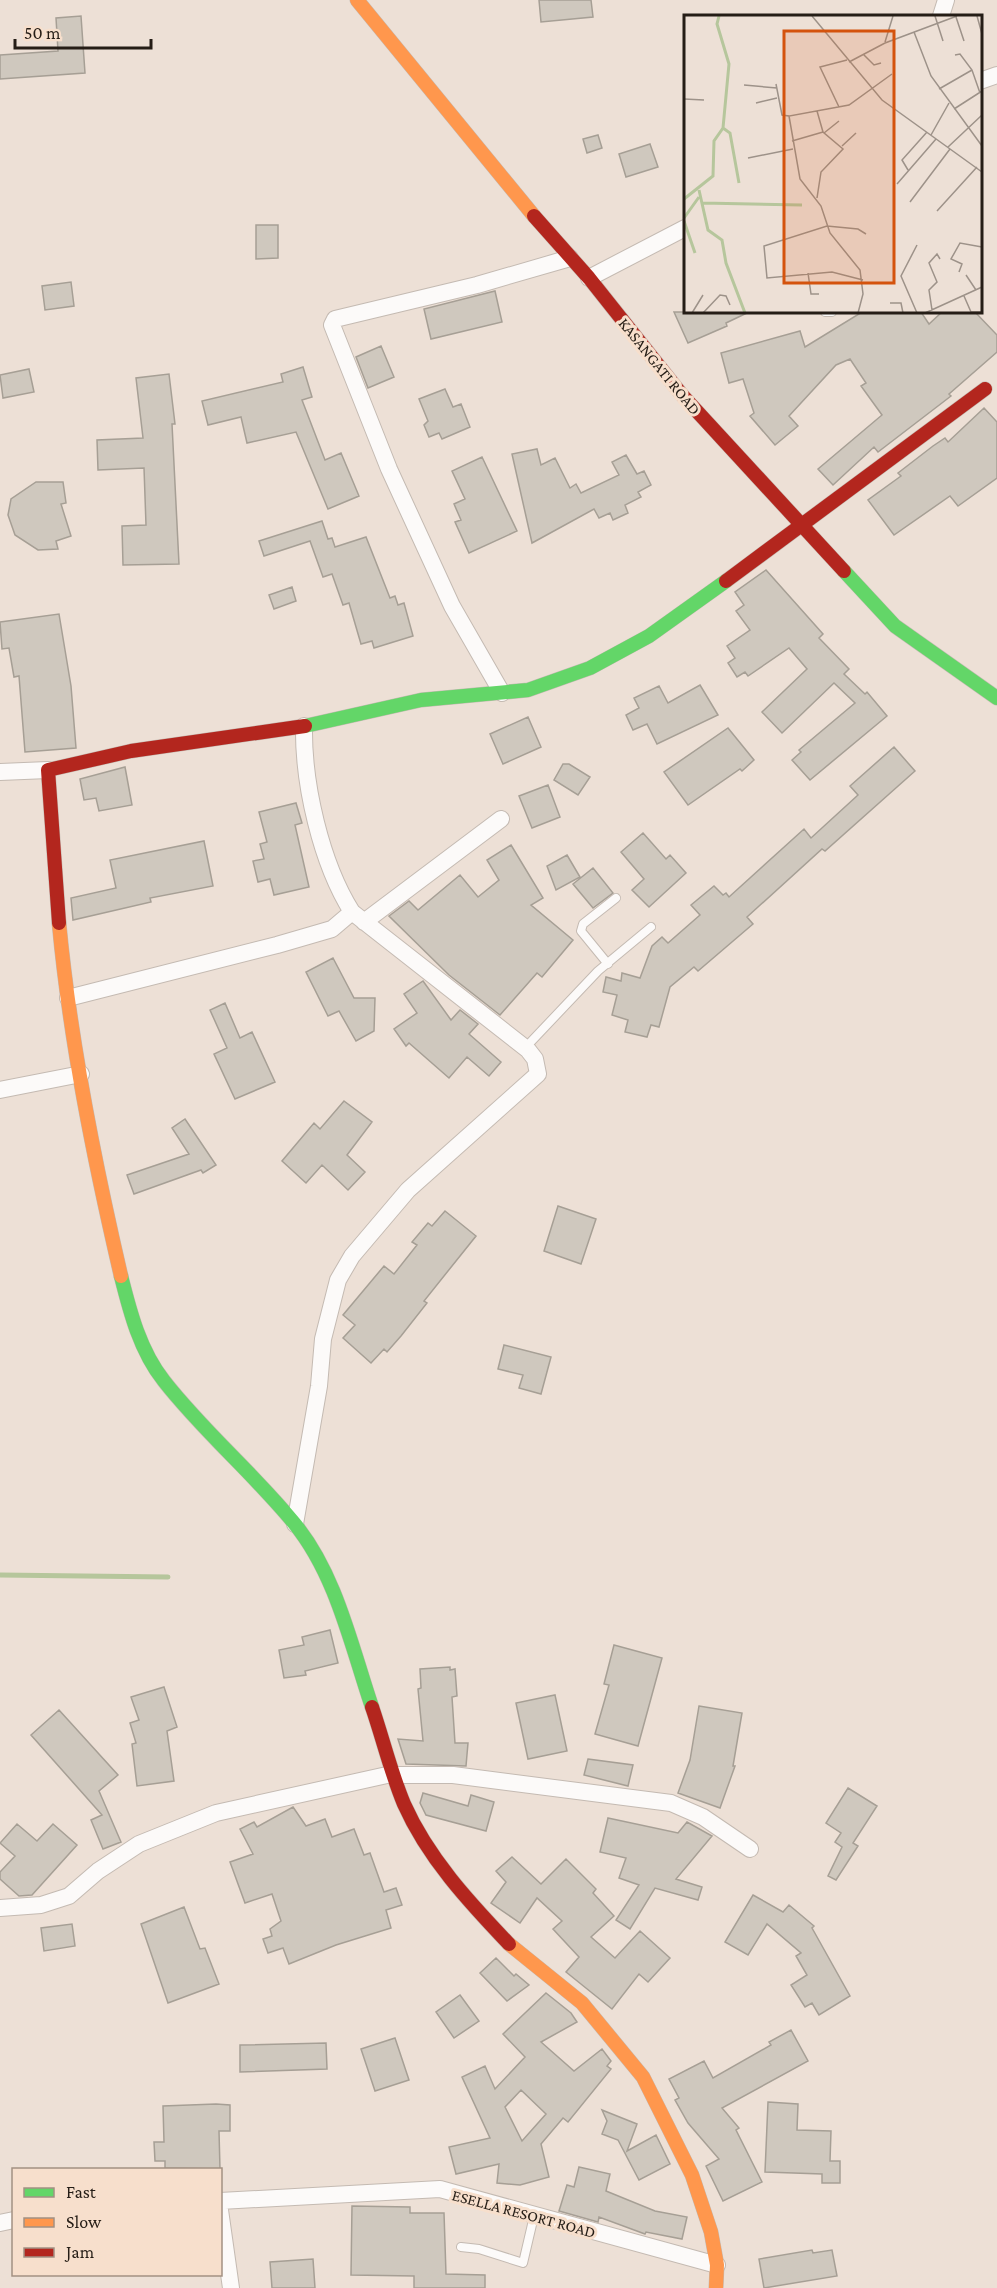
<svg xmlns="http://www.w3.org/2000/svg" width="997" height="2288" viewBox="0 0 997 2288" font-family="'Crimson Pro',serif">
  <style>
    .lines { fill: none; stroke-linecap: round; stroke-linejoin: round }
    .stream { stroke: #b6c69c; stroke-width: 5 }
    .building { fill: #cfc8be; stroke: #a69f95; stroke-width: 1.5; fill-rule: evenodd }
    .lane-casing { stroke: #c4bab2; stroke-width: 10 }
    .street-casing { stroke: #c4bab2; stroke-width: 18 }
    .fast-casing { stroke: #c4bab2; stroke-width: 15 }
    .slow-casing { stroke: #c4bab2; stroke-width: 15 }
    .jam-casing { stroke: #c4bab2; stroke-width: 15 }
    .lane { stroke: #fcfaf9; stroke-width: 8 }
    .street { stroke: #fcfaf9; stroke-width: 16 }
    .fast { stroke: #63d668; stroke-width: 14 }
    .slow { stroke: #ff974d; stroke-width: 14 }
    .jam { stroke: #b3261e; stroke-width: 14 }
    .labels { text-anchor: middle; stroke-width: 6; stroke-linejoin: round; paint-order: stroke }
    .street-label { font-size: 16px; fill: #251d16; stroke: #f7dfcc }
    .inset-river { fill: none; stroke: #b6c69c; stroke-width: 3 }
    .inset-road { fill: none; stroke: #9d9289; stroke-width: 1.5 }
    .view { fill: #d4530d; fill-opacity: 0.15; stroke: #d4530d; stroke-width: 3 }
    .inset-edge { fill: none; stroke: #251d16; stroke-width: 3 }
  </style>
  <rect width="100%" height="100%" fill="#ede0d6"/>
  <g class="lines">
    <path class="stream" d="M0,1575L168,1577"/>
  </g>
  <path class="building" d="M539,0H591L593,17L541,22Z
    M81,16L85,73L0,79V55L58,51L56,18Z
    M598,135L602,148L587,153L583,139Z
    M650,144L658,167L626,177L619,154Z
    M256,225H278V258L256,259Z
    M71,282L74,306L45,310L42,286Z
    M495,291L502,322L431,339L424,309Z
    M674,312H749L726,323L727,326L688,343Z
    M862,312H921L929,324L942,312H975L997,335V352L949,394L951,396L878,452L874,447L833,485L818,469L882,415L861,386L866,383L850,359L836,365L789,416L798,426L775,445L750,416L754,413L743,379L729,383L721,353L800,331L805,347Z
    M381,346L394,377L368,388L356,357Z
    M303,367L312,397L302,400L325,460L341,453L359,496L328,509L296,432L247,443L241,417L208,425L202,401L283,382L281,374Z
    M29,369L34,392L3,398L0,375Z
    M169,374L175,424H172L179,564L123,565L122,526L146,525L144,468L98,470L97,440L143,438L136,378Z
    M445,389L453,407L461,404L470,427L442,439L439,433L429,437L424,425L428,421L419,399Z
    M984,408L997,422V478L958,506L950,496L894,535L868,500L901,476L898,473L933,446L945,438L948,442Z
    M537,449L541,465L555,458L570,488L576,484L581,493L619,475L612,462L626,455L637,474L644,471L651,485L638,492L641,497L625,505L628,513L613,520L610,513L599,518L594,509L532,543L512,454Z
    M482,457L517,531L469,553L455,522L461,520L454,504L465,499L452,471Z
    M36,482H63L66,503L61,504L71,536L56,541L58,549L38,550L15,535L8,515L11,499Z
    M322,521L328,539L332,538L335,547L366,537L390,598L395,596L398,605L404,603L413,636L374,648L372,641L361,644L349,603L343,605L332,574L323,577L310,541L264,556L259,541Z
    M766,570L823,634L819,638L849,669L844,674L865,694L867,692L887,716L810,780L792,760L801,752L799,750L855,703L834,683L782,733L762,712L807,669L789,648L748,676L745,672L737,677L728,663L735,658L727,646L750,630L736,611L744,605L735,592Z
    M292,587L296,601L274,609L269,595Z
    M59,614L71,686L76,748L25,752L19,676L14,677L9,648L2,649L0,622Z
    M700,685L718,715L657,744L647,724L633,730L626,715L639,708L634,698L659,686L668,703Z
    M528,717L541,747L503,764L490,734Z
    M728,728L754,760L742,771L740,769L688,805L664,772Z
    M894,747L915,771L825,851L822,849L747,917L753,924L698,971L694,967L670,987L659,1027L651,1025L647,1037L625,1032L628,1020L612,1015L617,995L603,992L606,977L621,981L622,973L640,978L652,946L662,937L668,943L700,915L691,905L714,886L723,895L726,893L729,897L804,829L811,838L858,795L850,786Z
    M563,764H569L590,777L578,795L554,780Z
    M125,767L132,805L99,811L96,798L84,800L80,779Z
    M548,785L560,817L532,828L519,796Z
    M296,803L302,823L295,825L309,887L274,895L270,879L258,882L253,861L264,859L260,844L267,842L259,812Z
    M643,833L666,859L670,855L686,873L649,907L632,890L644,879L621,852Z
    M204,841L213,886L150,898L151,902L73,920L71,898L116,888L110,860Z
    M511,845L543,898L531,905L573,940L542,977L537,973L500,1015L449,975L389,916L409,901L418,910L460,875L478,897L499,880L487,860Z
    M567,855L580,877L556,890L547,866Z
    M593,868L613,893L593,908L573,884Z
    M333,958L354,998H375L374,1031L356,1041L339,1011L328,1016L306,972Z
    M423,981L451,1020L460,1010L478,1024L469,1034L501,1062L489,1076L467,1057L449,1078L409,1043L406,1046L394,1029L417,1013L404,994Z
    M225,1003L240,1038L252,1032L275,1082L235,1099L214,1054L227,1048L210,1010Z
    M344,1101L372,1122L347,1155L365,1172L348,1190L322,1165L306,1183L282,1161L314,1123L320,1129Z
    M185,1119L216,1165L203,1173L201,1170L134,1194L127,1175L189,1154L172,1128Z
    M558,1206L596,1219L581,1264L544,1251Z
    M445,1211L476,1236L424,1301L427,1303L401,1336L387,1352L384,1349L371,1363L343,1338L355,1325L343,1315L384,1266L394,1274L417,1245L412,1242L428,1223L432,1226Z
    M504,1345L551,1357L541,1394L519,1388L523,1375L498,1369Z
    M330,1630L338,1663L305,1671L306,1675L284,1678L279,1650L304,1645L302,1637Z
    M614,1645L662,1658L638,1746L595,1734L609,1685L604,1684Z
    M450,1667V1670L455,1669L457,1696L452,1697L455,1743H468L466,1766L406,1764L398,1739L423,1741L418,1689L421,1688L420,1669Z
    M164,1687L177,1727L167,1731L174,1781L137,1786L132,1744L136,1743L130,1723L139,1720L131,1697Z
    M555,1695L567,1751L528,1759L516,1703Z
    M699,1706L742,1713L733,1766H735L720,1808L678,1793L690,1760Z
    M59,1710L118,1775L99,1791L121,1842L103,1849L91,1820L102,1815L31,1735Z
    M588,1759L633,1765L628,1786L584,1775Z
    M848,1788L877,1806L853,1843L858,1846L836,1880L828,1876L842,1847L835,1842L841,1833L826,1823Z
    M423,1793L468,1806L471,1795L494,1802L486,1831L426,1815L420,1803Z
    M293,1807L306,1826L325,1819L332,1837L354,1829L364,1855L370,1853L384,1892L396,1888L402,1905L386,1910L391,1928L336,1945L289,1964L283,1948L268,1953L263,1939L272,1936L270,1929L281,1921L272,1894L245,1903L230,1862L253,1854L240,1829L254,1822L257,1827Z
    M608,1818L678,1833L687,1822L712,1836L676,1879L702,1887L698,1900L655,1888L630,1929L616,1920L639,1885L619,1878L626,1858L600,1852Z
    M17,1824L37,1841L53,1824L77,1845L32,1895L19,1896L0,1879V1872L15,1856L0,1843Z
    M512,1857L541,1884L566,1859L596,1889L593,1893L614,1916L591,1937L615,1958L640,1931L670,1958L648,1982L639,1974L612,2009L566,1972L579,1957L553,1929L562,1921L537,1898L520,1923L491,1903L506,1882L496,1871Z
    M753,1895L783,1912L789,1905L814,1926L812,1928L850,1996L819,2015L812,2003L805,2007L791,1985L807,1975L796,1956L801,1953L767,1924L748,1955L725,1942Z
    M184,1907L200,1949L205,1948L219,1984L168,2003L141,1924Z
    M72,1924L75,1946L44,1951L41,1928Z
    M496,1958L514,1976L516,1974L529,1985L507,2001L480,1973Z
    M546,1993L571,2013L577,2022L541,2042L574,2071L602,2049L611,2061L607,2066L611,2069L568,2122L563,2118L541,2144L549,2177L520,2185L497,2183L499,2164L456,2174L449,2147L490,2138L462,2077L485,2066L495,2089L525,2057L503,2034ZM521,2090L546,2114L522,2141L505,2107Z
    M460,1995L479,2021L454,2038L436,2012Z
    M791,2030L808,2061L722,2108L739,2128L736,2130L762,2182L723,2201L706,2166L719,2159L688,2123L675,2100L679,2098L669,2079L704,2061L713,2078L771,2045L769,2042Z
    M395,2038L409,2080L375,2091L361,2049Z
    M326,2043L327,2069L240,2072V2045Z
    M768,2102L798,2104L797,2130L831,2131L830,2161H840V2183H822V2174L765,2172Z
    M216,2104L230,2105V2131H219L220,2169L165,2168V2161H155L154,2142H164L163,2106Z
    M602,2110L637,2124L627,2151L656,2135L670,2164L639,2180L618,2140L602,2134L607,2121Z
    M579,2167L610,2174L606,2191L655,2211L687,2217L682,2239L646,2232L645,2234L599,2217L598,2222L559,2211L567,2185L574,2187Z
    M352,2206L410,2207V2213H444L446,2274L485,2275V2288H414V2276L351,2275Z
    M812,2250L813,2253L832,2250L837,2276L764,2288L759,2259Z
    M313,2259L315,2288H272L270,2262Z"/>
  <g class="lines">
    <defs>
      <path id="lane" d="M825,312H832
        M608,964L581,931L583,924L616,898
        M525,1048L598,971L651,927
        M461,2247L479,2249L523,2263L534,2216"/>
      <path id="street" d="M941,16L946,0
        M980,81L997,75
        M589,278L685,228
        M502,693L452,606L389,469L332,325L335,319L477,285L570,258
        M0,772L48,770
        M364,922L501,819
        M68,998L277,945L332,929L352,912
        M0,1090L81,1074
        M295,1524L319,1386L323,1339L338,1280L352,1256L408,1190L538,1074L535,1059L528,1050L352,912C321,863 303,784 304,726
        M0,1908L41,1905L69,1896L98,1871L139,1844L216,1813L387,1775H453L671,1803L703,1817L750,1849
        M220,2201L440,2189L717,2265
        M220,2210L231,2288
        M0,2223L14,2220"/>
      <path id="fast" d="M844,571L895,626L997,698
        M305,726L421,700L528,690L590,668L649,636L726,581
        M121,1276C130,1312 140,1351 164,1381C203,1431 253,1473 294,1523C336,1574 351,1645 372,1707"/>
      <path id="slow" d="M357,0L534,216
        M59,923C70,1041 94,1160 121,1276
        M509,1944L582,2003L643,2077L692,2175L711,2232L717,2265L716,2288"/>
      <path id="jam" d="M534,216L589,278L682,395L844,571
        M726,581L985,389
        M59,923L48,770L131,751L305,726
        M372,1707C383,1739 391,1773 404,1804C428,1858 469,1902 509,1944"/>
    </defs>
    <use href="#lane" class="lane-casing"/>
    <use href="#street" class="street-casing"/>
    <use href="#fast" class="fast-casing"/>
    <use href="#slow" class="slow-casing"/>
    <use href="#jam" class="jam-casing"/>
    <use href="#lane" class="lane"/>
    <use href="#street" class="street"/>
    <use href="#fast" class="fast"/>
    <use href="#slow" class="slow"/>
    <use href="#jam" class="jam"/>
  </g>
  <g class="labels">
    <g class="street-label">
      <text transform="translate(660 366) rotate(51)" y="6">KASANGATI ROAD</text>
      <text transform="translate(524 2213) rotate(15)" y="6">ESELLA RESORT ROAD</text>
    </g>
  </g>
  <g transform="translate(684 15)">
    <rect width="298" height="298" fill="#ede0d6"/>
    <path class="inset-river" d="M39,113L46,118L55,168M15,175L24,215L38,225L42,248L61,298M0,184L29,161L30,126L39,113L45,49L33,9L35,1M18,188L118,190M0,203L15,182M0,206L11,238"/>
    <path class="inset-road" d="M128,1L198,85L298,157M251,1L259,26M293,1L298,19M272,2L280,26M230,17L247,61L298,131M201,27L209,1M179,39L190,50L197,48M271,40L276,39L288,55L296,78M165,47L201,28L273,1M92,69L98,100L105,101M60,70L93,73M255,74L288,55M0,84L20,85M72,88L93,83M155,92L136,52L163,45M270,94L298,76M140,118L155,106M247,120L265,88M108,126L139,117M158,131L172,118M264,132L298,100M64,143L109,134M224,155L218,145L243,117M213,169L252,124M133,183L137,157L159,134L139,117L133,96M226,187L266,134M253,196L293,152M233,230L217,261L233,298M275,257L278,249L267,244L276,228L298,232M124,258L127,279H135M282,260L292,275M179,265L148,257L83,263L80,231L143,211L174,214L182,219M280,281L287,297H298M206,288H217L219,298M248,295L245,275L253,267L245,248L253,239L256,244M8,298L19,280M19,298L36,280L42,281L46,290M174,298L179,279L176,255L146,218L137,191L116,164L105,101L165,90L208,59M241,298L298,272"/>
    <path class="view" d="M100,16H210V268H100Z"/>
    <rect width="298" height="298" class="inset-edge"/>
  </g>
  <rect x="12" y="2168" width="210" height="108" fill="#f7dfcc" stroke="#a39183" stroke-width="1.5"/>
  <rect x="24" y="2188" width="30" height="9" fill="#63d668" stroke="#a39183" stroke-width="1.5"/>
  <text x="66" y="2198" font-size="18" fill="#251d16">Fast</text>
  <rect x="24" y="2218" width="30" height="9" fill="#ff974d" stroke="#a39183" stroke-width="1.5"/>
  <text x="66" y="2228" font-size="18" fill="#251d16">Slow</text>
  <rect x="24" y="2248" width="30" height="9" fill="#b3261e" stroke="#a39183" stroke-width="1.5"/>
  <text x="66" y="2258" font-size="18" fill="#251d16">Jam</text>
  <path d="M15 39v9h136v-9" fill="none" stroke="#251d16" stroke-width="3"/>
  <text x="24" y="39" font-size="18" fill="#251d16" stroke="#f7dfcc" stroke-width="4.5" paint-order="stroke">50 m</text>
</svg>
